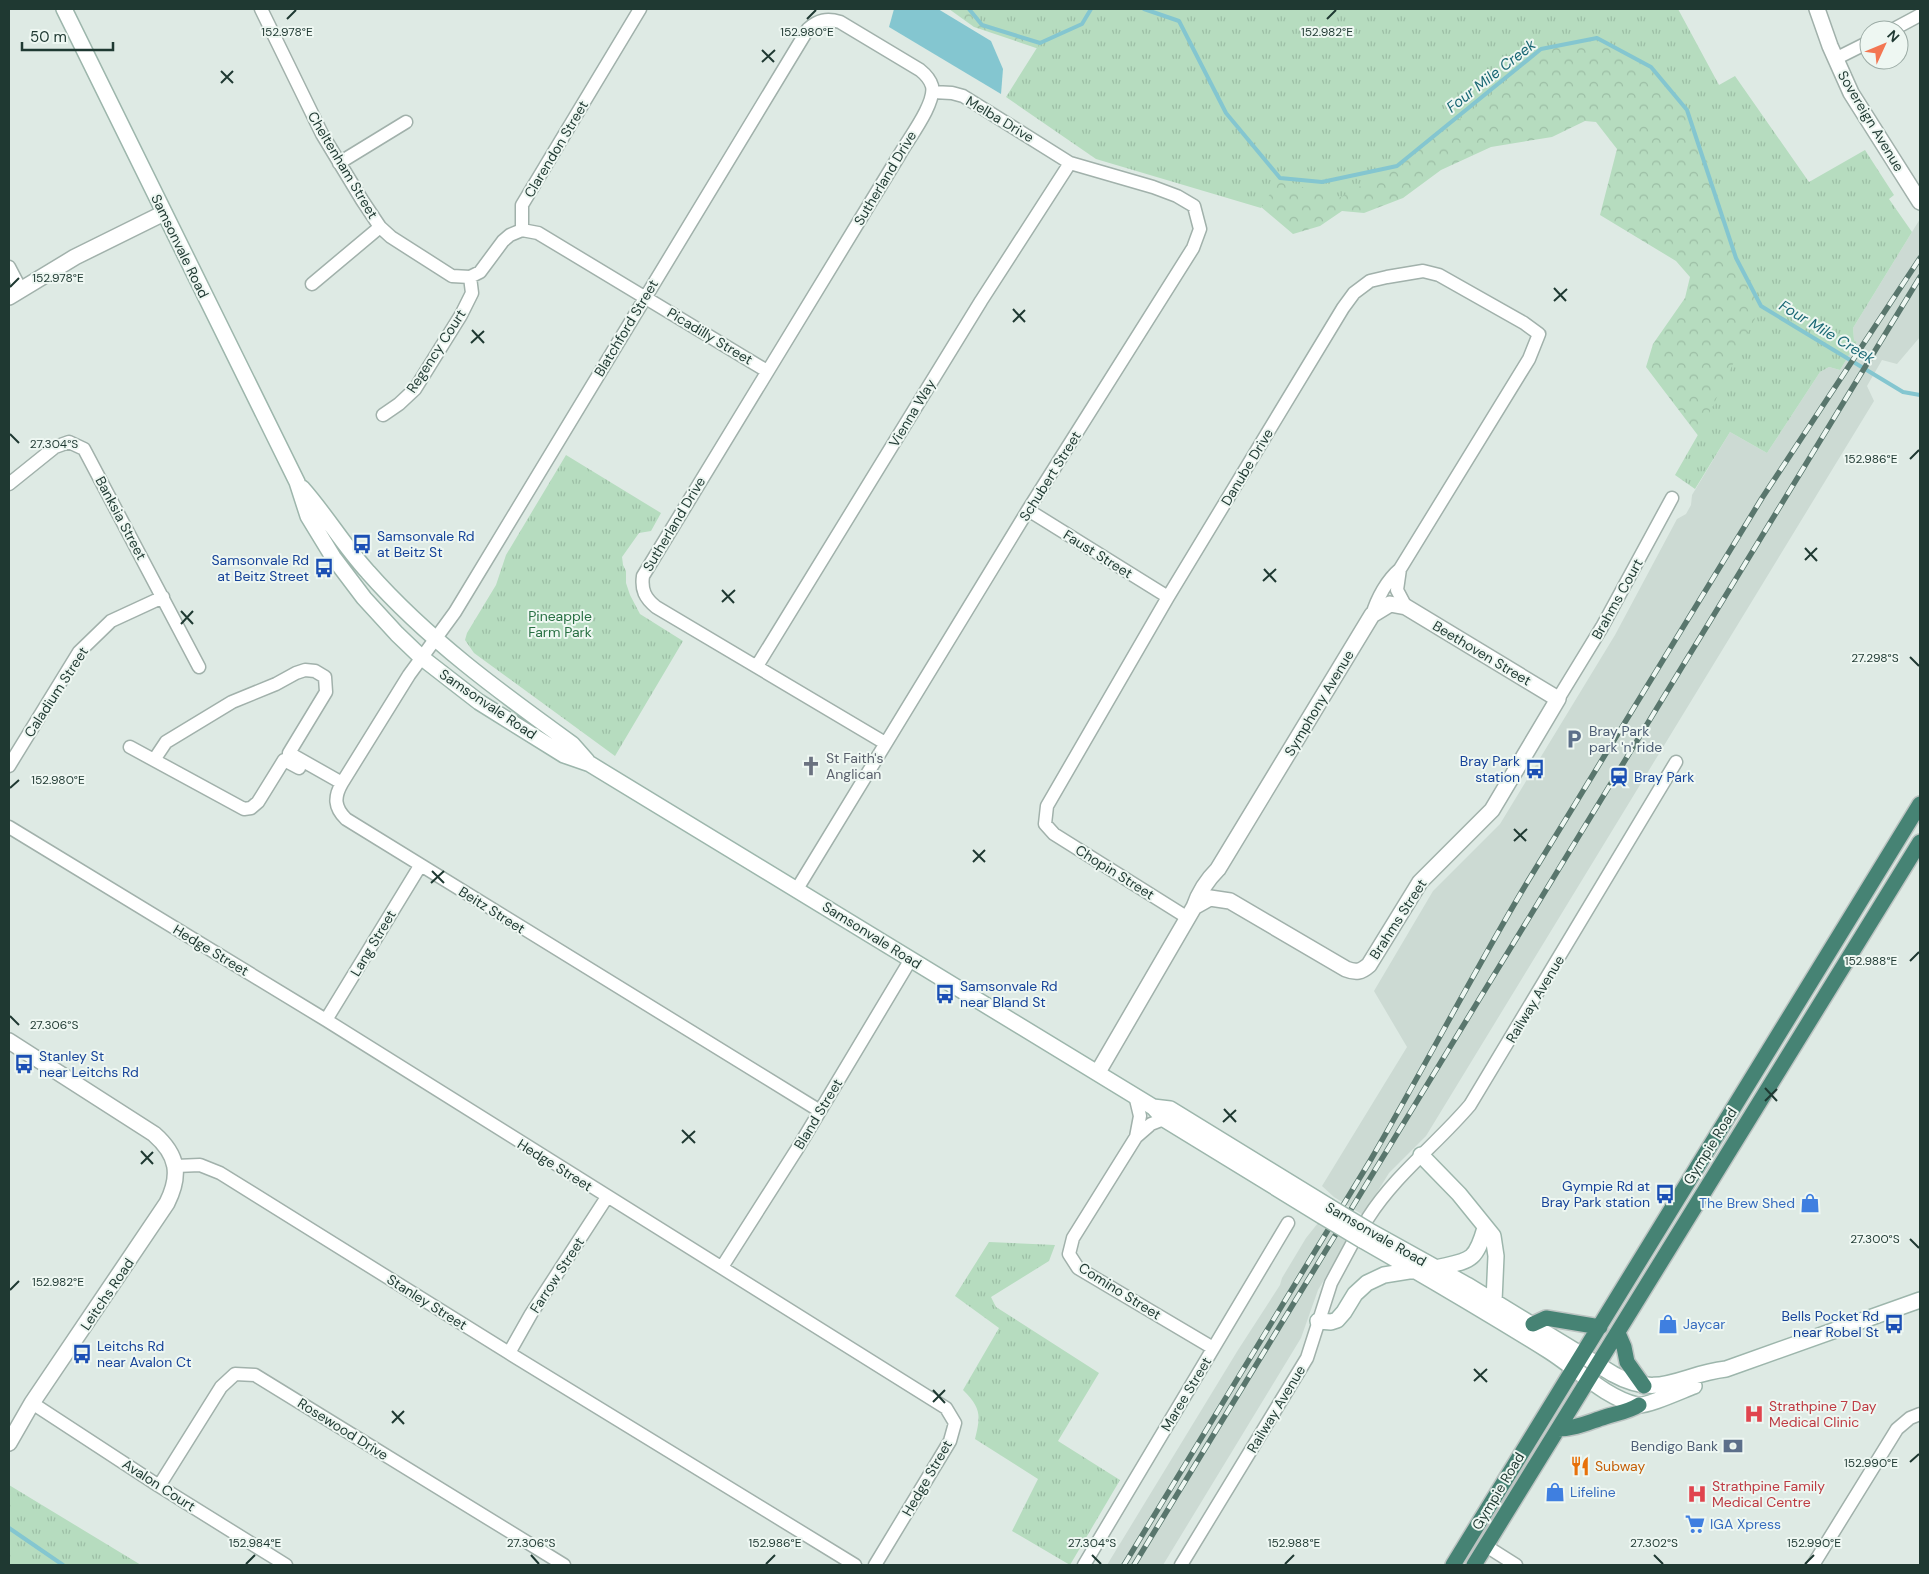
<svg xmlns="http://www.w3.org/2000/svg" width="1929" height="1574" viewBox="0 0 1929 1574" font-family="'DM Sans',sans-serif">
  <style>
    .built { fill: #ccdad3 }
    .forest { fill: url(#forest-crowns) }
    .park { fill: url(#park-tufts) }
    .water { fill: #84c6d0 }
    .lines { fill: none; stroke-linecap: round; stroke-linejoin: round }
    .stream { stroke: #84c6d0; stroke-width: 4 }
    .minor-casing { stroke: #a1b1ab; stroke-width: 15 }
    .tertiary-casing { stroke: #a1b1ab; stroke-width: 18 }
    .secondary-casing { stroke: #9db6ac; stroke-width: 18 }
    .trunk-casing { stroke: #bcc4c2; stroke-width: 18 }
    .minor { stroke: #fff; stroke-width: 12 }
    .tertiary { stroke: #fff; stroke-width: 15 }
    .secondary { stroke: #fff; stroke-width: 15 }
    .trunk { stroke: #468374; stroke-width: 15 }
    .rail-casing { stroke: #59766d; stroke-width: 5.5 }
    .rail { stroke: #eef7f2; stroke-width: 4; stroke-dasharray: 11; stroke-linecap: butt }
    .secondary-bridge-casing { stroke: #9db6ac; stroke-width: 18; stroke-linecap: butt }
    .secondary-bridge { stroke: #fff; stroke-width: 15 }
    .ticks { fill: none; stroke: #1f3932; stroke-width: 2 }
    .labels { text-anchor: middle; stroke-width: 4; stroke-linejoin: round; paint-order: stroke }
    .street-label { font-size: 14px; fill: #1f3932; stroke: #eef7f2 }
    .transit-label { font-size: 14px; fill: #164399; stroke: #eef7f2; text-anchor: start }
    .park-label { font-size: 14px; fill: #297043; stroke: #eef7f2 }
    .service-label { font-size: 14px; fill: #4e5e75; stroke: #eef7f2; text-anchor: start }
    .worship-label { font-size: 14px; fill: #5b616d; stroke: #eef7f2; text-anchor: start }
    .shop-label { font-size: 14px; fill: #366cbe; stroke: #eef7f2; text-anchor: start }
    .health-label { font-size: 14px; fill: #be3a42; stroke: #eef7f2; text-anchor: start }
    .food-label { font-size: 14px; fill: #c56008; stroke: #eef7f2; text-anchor: start }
    .water-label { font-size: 15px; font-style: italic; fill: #1a6875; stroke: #eef7f2 }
    .ticks-label { font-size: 12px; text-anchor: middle; fill: #1f3932; stroke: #eef7f2; stroke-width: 4; stroke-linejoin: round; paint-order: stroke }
  </style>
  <defs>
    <pattern id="forest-crowns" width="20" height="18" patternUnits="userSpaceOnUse" patternTransform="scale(1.25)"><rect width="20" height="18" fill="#b6dcbf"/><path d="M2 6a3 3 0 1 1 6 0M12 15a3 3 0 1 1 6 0" fill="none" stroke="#9cbea5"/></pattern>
    <pattern id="park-tufts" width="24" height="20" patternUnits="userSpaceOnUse" patternTransform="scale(1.25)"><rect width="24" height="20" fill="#b6dcbf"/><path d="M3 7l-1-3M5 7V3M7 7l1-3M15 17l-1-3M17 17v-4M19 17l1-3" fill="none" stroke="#9cbea5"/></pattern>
  </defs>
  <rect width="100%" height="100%" fill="#deeae4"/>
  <path class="built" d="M1920,219V337L1897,364L1882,360L1867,386L1874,401L1426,1136L1389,1173L1363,1215L1334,1197L1322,1186L1407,1047L1374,991L1433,891L1500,824L1615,635L1677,519L1686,514L1691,505L1692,495L1730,432L1767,453L1820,372L1829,367L1840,370L1857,342L1854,340L1853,328Z
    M1318,1223L1347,1241L1318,1290L1301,1338L1163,1565H1107L1238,1350L1280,1285L1282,1278L1306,1238Z"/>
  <path class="forest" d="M949,9H1672L1829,344L1722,424L1706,446L1646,367L1653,344L1685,298L1690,277L1676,261L1600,215L1617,149L1596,122L1585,121L1552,137L1491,147L1441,170L1403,198L1364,213L1342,211L1320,226L1293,234L1254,201L1045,51L974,27Z"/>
  <path class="park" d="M969,9H1678L1719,85L1735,76L1809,182L1865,150L1894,195L1889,199L1912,232L1853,328L1854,340L1857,342L1840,370L1829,367L1820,372L1767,453L1730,432L1695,489L1675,475L1703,426L1761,306L1736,258L1709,166L1687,110L1651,68L1597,38L1541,49L1488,98L1397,166L1335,200L1280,178L1261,208L1096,159L1006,97L1040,43L982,25Z
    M566,455L661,513L651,531L639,533L622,557L623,565L626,571V583L630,595L640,614L683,641L615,756L474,653L465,640L467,633L496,585L506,555Z
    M989,1242L1055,1245L1049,1261L991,1297L996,1307L1099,1373L1058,1441L1120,1480L1070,1565L1012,1531L1038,1479L975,1439C981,1415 981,1408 963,1390L999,1328L955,1296Z
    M9,1485L141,1565H9Z"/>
  <path class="water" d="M894,9H938L991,41L1003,69L1001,94L889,27Z"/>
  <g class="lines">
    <path class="stream" d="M969,9L982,25L1040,43L1082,24L1091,9
      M1144,9L1179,21L1226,113L1280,178L1322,182L1397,166L1541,49L1597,38L1651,67L1687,110L1736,258L1761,306L1903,392L1920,395
      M9,1528L63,1565"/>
    <defs>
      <path id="minor" d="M261,9L322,134L362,200L380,227L391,237L452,276L470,277L480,272L503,241L510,235L522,230V205L640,9
        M1892,30L1920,15
        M1835,59L1869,42
        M339,163L406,122
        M522,230L538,233L767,371
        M9,267L21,290
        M312,284L380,227
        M383,415L399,404L415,389L461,315L472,293L470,277
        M9,484L55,447L69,442L84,449L199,667
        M1028,510L1168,597
        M1400,569L1397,590L1406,607
        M757,666L981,301L1070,163
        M1558,699L1602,627L1672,498
        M130,747L244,809L251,808L258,802L284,760L299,768
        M154,760L166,742L232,702L276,684L296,673L305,670L315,671L325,677L326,692L289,753L342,783
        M9,766L79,652L111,621L163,597
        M9,827L326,1020L946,1408L955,1423L950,1441L875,1565
        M797,889L1028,510L1193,248L1200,229L1194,206L1177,196L1153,187L1070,163L963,96L952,93L933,92
        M1188,918L1054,834L1045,824L1047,806L1168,597L1343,308L1354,293L1370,281L1387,277L1423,271L1439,275L1524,323L1539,334L1529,359L1400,569C1387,580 1377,598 1372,615
        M326,1020L420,866
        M1135,1095L1140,1116L1136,1137
        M820,1111L346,819C334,807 334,797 342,783L409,675L455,612L808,29C818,20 827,18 840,22L920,70C925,74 930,79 932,86C936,103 909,138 900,154L643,576C641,590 645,598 656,607L885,743
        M1164,1119L1151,1124L1136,1137L1073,1238L1069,1254L1078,1268L1213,1348
        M176,1166L200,1165L220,1173L509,1353L855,1565
        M1368,1218C1396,1174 1437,1144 1470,1105L1676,762
        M722,1267L799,1146L911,959
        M509,1353L531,1314L607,1197
        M32,1403L159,1486L286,1565
        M159,1486L221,1387L235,1374L255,1375L564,1565
        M1486,1546L1516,1565
        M1084,1565L1288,1223
        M1181,1565L1307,1358L1331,1283L1352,1244
        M1813,1565L1897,1429L1910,1418L1920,1414"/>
      <path id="tertiary" d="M1817,9L1830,46L1851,93L1920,202
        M9,297L75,257L164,213
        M9,1041L154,1134C178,1155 181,1175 167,1203L32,1403L9,1443
        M1098,1072L1194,907C1199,892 1207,880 1218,869L1372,615L1390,604L1406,607L1558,699L1492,810L1420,882L1369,965C1361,972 1356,973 1346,969L1230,901L1210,898L1194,907"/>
      <path id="secondary" d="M64,9L297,482L308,516L333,557L364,598L397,634L421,657L479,702L564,755L590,764L1153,1107L1164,1119L1322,1216
        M302,488C326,515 344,546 368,572C427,639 500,692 572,744L587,761
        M1153,1107L1170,1109L1328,1206
        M1421,1155L1459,1194L1493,1236L1496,1256L1494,1301
        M1368,1230L1467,1285L1613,1374C1660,1400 1680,1374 1726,1369L1920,1300
        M1362,1240C1425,1276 1488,1313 1549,1351C1576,1368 1606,1398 1637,1405C1646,1407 1683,1390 1694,1386
        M1436,1268C1470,1260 1475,1263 1485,1228
        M1318,1321L1331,1322L1337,1320L1344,1312L1355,1294L1367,1283L1384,1275L1415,1270"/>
      <path id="trunk" d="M1533,1324L1546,1318L1600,1327
        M1618,1333L1624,1347L1627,1362L1644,1386
        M1558,1429C1575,1429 1589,1422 1605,1417C1617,1413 1628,1412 1639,1405
        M1453,1565L1920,804
        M1474,1565L1920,842"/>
    </defs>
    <use href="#minor" class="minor-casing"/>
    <use href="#tertiary" class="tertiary-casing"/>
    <use href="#secondary" class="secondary-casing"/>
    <use href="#trunk" class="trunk-casing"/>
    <use href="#minor" class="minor"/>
    <use href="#tertiary" class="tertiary"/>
    <use href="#secondary" class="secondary"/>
    <use href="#trunk" class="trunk"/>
    <defs>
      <path id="rail" d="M1124,1565L1370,1161C1424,1068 1473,973 1528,881L1762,498L1920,258
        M1134,1565L1920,277"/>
    </defs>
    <use href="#rail" class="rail-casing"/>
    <use href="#rail" class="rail"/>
    <defs>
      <path id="secondary-bridge" d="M1328,1206L1368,1230
        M1322,1216L1362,1240"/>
    </defs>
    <use href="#secondary-bridge" class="secondary-bridge-casing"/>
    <use href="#secondary-bridge" class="secondary-bridge"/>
  </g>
  <path class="ticks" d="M287,19L296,10M807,19L816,10M1327,19L1336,10M762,50L774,62M762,62L775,50M221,71L233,83M221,83L233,71M10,287L19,278M1554,288L1566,301M1554,301L1567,289M1013,309L1025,322M1013,322L1025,310M472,330L484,343M471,343L484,331M10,434L19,443M1910,459L1919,450M1805,548L1817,561M1805,560L1817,548M1264,569L1276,582M1263,581L1276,569M722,590L734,603M722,602L735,590M181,611L193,624M181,624L193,611M1910,657L1919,666M10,788L19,780M1514,829L1526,841M1514,841L1527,829M973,850L985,862M973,862L985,850M432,871L444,883M431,883L444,871M1910,961L1919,952M10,1016L19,1025M1765,1088L1777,1101M1765,1101L1777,1089M1224,1109L1236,1122M1223,1122L1236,1110M682,1130L695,1143M682,1143L695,1131M141,1151L153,1164M141,1164L153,1152M1910,1239L1919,1248M10,1290L19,1281M1474,1369L1487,1382M1474,1381L1487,1369M933,1390L945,1403M933,1402L945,1390M392,1411L404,1424M392,1423L404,1411M1910,1462L1919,1454M531,1555L539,1564M1092,1555L1101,1564M1654,1555L1663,1564M246,1564L255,1555M766,1564L775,1555M1285,1564L1294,1555M1805,1564L1814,1555"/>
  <defs>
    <symbol id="bus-bare" viewBox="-9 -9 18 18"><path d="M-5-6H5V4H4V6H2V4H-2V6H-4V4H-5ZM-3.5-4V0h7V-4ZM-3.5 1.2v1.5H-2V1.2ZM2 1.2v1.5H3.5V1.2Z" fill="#1a4fb4" stroke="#eef7f2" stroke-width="2.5" paint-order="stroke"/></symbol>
    <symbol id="parking-bare" viewBox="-9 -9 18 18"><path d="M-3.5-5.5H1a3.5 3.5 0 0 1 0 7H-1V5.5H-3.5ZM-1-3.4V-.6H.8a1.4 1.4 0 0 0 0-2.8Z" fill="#5c6f8a" stroke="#eef7f2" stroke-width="2.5" paint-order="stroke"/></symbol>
    <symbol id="church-bare" viewBox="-9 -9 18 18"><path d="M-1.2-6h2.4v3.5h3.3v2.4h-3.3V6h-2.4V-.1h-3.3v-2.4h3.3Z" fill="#6b7280" stroke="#eef7f2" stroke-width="2.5" paint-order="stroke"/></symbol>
    <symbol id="station-bare" viewBox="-9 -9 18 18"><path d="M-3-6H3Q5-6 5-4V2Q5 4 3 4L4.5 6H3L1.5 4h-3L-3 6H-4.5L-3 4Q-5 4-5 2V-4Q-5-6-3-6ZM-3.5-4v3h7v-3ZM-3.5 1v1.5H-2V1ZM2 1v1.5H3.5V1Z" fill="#1a4fb4" stroke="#eef7f2" stroke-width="2.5" paint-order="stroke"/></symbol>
    <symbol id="shop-bare" viewBox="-9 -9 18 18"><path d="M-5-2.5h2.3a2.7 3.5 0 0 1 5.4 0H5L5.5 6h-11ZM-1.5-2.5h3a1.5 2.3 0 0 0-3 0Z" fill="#3f7fe0" stroke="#eef7f2" stroke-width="2.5" paint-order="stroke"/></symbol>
    <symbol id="hospital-bare" viewBox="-9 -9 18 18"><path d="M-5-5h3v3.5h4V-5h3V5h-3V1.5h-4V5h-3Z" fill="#e0444e" stroke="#eef7f2" stroke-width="2.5" paint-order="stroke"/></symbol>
    <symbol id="bank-bare" viewBox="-9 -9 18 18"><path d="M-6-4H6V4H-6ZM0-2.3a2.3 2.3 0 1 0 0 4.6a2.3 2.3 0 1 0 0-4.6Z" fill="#5c6f8a" stroke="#eef7f2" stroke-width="2.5" paint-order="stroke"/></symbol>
    <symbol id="restaurant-bare" viewBox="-9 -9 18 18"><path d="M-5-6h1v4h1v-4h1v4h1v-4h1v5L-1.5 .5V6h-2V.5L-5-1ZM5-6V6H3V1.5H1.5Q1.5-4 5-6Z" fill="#e8710a" stroke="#eef7f2" stroke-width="2.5" paint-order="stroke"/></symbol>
    <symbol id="supermarket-bare" viewBox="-9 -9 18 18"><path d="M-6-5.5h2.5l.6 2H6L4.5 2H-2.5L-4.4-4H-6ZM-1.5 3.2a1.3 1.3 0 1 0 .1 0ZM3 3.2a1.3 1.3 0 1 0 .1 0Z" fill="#3f7fe0" stroke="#eef7f2" stroke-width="2.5" paint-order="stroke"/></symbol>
  </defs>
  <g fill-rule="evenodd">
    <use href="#bus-bare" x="348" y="530" width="28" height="28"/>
    <use href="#bus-bare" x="310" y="554" width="28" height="28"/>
    <use href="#parking-bare" x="1560" y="725" width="28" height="28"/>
    <use href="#church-bare" x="797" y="752" width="28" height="28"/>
    <use href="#bus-bare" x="1521" y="755" width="28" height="28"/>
    <use href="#station-bare" x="1605" y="763" width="28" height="28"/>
    <use href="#bus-bare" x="931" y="980" width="28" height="28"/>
    <use href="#bus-bare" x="10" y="1050" width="28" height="28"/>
    <use href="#bus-bare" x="1651" y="1180" width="28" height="28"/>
    <use href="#shop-bare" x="1796" y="1189" width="28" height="28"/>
    <use href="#shop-bare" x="1654" y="1310" width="28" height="28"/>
    <use href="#bus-bare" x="1880" y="1310" width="28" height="28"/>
    <use href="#bus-bare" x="68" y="1340" width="28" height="28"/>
    <use href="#hospital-bare" x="1740" y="1400" width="28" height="28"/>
    <use href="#bank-bare" x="1719" y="1432" width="28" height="28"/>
    <use href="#restaurant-bare" x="1566" y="1452" width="28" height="28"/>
    <use href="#shop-bare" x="1541" y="1478" width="28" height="28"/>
    <use href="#hospital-bare" x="1683" y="1480" width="28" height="28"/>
    <use href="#supermarket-bare" x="1681" y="1510" width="28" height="28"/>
  </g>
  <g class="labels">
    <g class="street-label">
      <text transform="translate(1000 119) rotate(31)" y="5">Melba Drive</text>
      <text transform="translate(1871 121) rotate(59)" y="5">Sovereign Avenue</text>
      <text transform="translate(556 149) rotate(-59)" y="5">Clarendon Street</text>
      <text transform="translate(343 165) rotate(59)" y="5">Cheltenham Street</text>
      <text transform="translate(885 178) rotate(-59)" y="5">Sutherland Drive</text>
      <text transform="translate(180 246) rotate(64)" y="5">Samsonvale Road</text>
      <text transform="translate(626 328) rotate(-59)" y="5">Blatchford Street</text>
      <text transform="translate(710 336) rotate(31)" y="5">Picadilly Street</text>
      <text transform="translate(436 351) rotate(-57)" y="5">Regency Court</text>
      <text transform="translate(912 413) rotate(-59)" y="5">Vienna Way</text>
      <text transform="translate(1247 467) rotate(-59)" y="5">Danube Drive</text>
      <text transform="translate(1050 476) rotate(-58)" y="5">Schubert Street</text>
      <text transform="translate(121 518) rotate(62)" y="5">Banksia Street</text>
      <text transform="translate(674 524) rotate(-59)" y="5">Sutherland Drive</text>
      <text transform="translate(1098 554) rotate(32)" y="5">Faust Street</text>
      <text transform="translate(1617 599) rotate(-61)" y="5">Brahms Court</text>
      <text transform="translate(1482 653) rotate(31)" y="5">Beethoven Street</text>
      <text transform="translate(56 692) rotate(-57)" y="5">Caladium Street</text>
      <text transform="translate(1319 703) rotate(-59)" y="5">Symphony Avenue</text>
      <text transform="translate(488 704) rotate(34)" y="5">Samsonvale Road</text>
      <text transform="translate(1115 872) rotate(32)" y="5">Chopin Street</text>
      <text transform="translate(492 910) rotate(32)" y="5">Beitz Street</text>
      <text transform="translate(1398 919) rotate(-57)" y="5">Brahms Street</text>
      <text transform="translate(872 935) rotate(32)" y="5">Samsonvale Road</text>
      <text transform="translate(373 943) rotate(-59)" y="5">Lang Street</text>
      <text transform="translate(211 950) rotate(31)" y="5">Hedge Street</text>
      <text transform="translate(1535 999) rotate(-59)" y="5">Railway Avenue</text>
      <text transform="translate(818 1114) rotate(-59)" y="5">Bland Street</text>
      <text transform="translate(1710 1146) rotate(-58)" y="5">Gympie Road</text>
      <text transform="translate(555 1165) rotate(32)" y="5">Hedge Street</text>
      <text transform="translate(1376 1234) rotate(30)" y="5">Samsonvale Road</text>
      <text transform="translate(557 1275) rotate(-57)" y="5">Farrow Street</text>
      <text transform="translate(1120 1291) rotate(32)" y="5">Comino Street</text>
      <text transform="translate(107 1294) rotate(-56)" y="5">Leitchs Road</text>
      <text transform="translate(427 1302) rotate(32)" y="5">Stanley Street</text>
      <text transform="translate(1186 1394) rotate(-59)" y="5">Maree Street</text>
      <text transform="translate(1276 1409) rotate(-59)" y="5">Railway Avenue</text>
      <text transform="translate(343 1429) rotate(32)" y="5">Rosewood Drive</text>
      <text transform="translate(927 1478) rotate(-60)" y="5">Hedge Street</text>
      <text transform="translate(159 1485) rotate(33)" y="5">Avalon Court</text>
      <text transform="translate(1498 1491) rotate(-59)" y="5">Gympie Road</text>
    </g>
    <g class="transit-label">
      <text x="377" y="541">Samsonvale Rd<tspan x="377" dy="16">at Beitz St</tspan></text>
      <text x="309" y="565" text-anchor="end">Samsonvale Rd<tspan x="309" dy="16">at Beitz Street</tspan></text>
      <text x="1520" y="766" text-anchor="end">Bray Park<tspan x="1520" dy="16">station</tspan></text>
      <text x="1634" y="782">Bray Park</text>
      <text x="960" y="991">Samsonvale Rd<tspan x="960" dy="16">near Bland St</tspan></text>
      <text x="39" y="1061">Stanley St<tspan x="39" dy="16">near Leitchs Rd</tspan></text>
      <text x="1650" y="1191" text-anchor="end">Gympie Rd at<tspan x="1650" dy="16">Bray Park station</tspan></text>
      <text x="1879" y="1321" text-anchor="end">Bells Pocket Rd<tspan x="1879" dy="16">near Robel St</tspan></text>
      <text x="97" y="1351">Leitchs Rd<tspan x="97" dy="16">near Avalon Ct</tspan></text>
    </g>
    <g class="park-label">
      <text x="560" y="621">Pineapple<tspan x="560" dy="16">Farm Park</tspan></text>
    </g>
    <g class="service-label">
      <text x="1589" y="736">Bray Park<tspan x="1589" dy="16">park 'n' ride</tspan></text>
      <text x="1718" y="1451" text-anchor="end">Bendigo Bank</text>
    </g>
    <g class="worship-label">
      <text x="826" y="763">St Faith's<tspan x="826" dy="16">Anglican</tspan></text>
    </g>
    <g class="shop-label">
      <text x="1795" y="1208" text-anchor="end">The Brew Shed</text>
      <text x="1683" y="1329">Jaycar</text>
      <text x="1570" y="1497">Lifeline</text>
      <text x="1710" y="1529">IGA Xpress</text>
    </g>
    <g class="health-label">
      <text x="1769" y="1411">Strathpine 7 Day<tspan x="1769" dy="16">Medical Clinic</tspan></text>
      <text x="1712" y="1491">Strathpine Family<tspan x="1712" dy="16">Medical Centre</tspan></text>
    </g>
    <g class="food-label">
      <text x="1595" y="1471">Subway</text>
    </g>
    <g class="water-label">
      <text transform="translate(1491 76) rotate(-38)" y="5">Four Mile Creek</text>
      <text transform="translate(1827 332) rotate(31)" y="5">Four Mile Creek</text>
    </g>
  </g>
  <g class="ticks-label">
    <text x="287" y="36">152.978°E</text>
    <text x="807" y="36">152.980°E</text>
    <text x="1327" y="36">152.982°E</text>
    <text x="58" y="282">152.978°E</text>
    <text x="54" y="448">27.304°S</text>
    <text x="1871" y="463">152.986°E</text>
    <text x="1875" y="662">27.298°S</text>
    <text x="58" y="784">152.980°E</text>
    <text x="1871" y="965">152.988°E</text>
    <text x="54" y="1029">27.306°S</text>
    <text x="1875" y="1243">27.300°S</text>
    <text x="58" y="1286">152.982°E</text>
    <text x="1871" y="1467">152.990°E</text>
    <text x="531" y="1547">27.306°S</text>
    <text x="1092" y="1547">27.304°S</text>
    <text x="1654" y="1547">27.302°S</text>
    <text x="255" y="1547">152.984°E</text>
    <text x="775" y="1547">152.986°E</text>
    <text x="1294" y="1547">152.988°E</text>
    <text x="1814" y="1547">152.990°E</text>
  </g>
  <rect width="1929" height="1574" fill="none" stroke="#1f3932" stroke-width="20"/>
  <g transform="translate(1884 45) rotate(46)"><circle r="24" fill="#eef7f2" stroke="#9baba5"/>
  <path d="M0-4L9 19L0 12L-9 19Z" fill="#f37652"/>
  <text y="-8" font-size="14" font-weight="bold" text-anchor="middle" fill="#1f3932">N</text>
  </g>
  <path d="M22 42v8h91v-8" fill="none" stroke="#1f3932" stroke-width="2.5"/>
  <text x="30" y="42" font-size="15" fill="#1f3932" stroke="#eef7f2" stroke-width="4" paint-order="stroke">50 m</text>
</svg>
